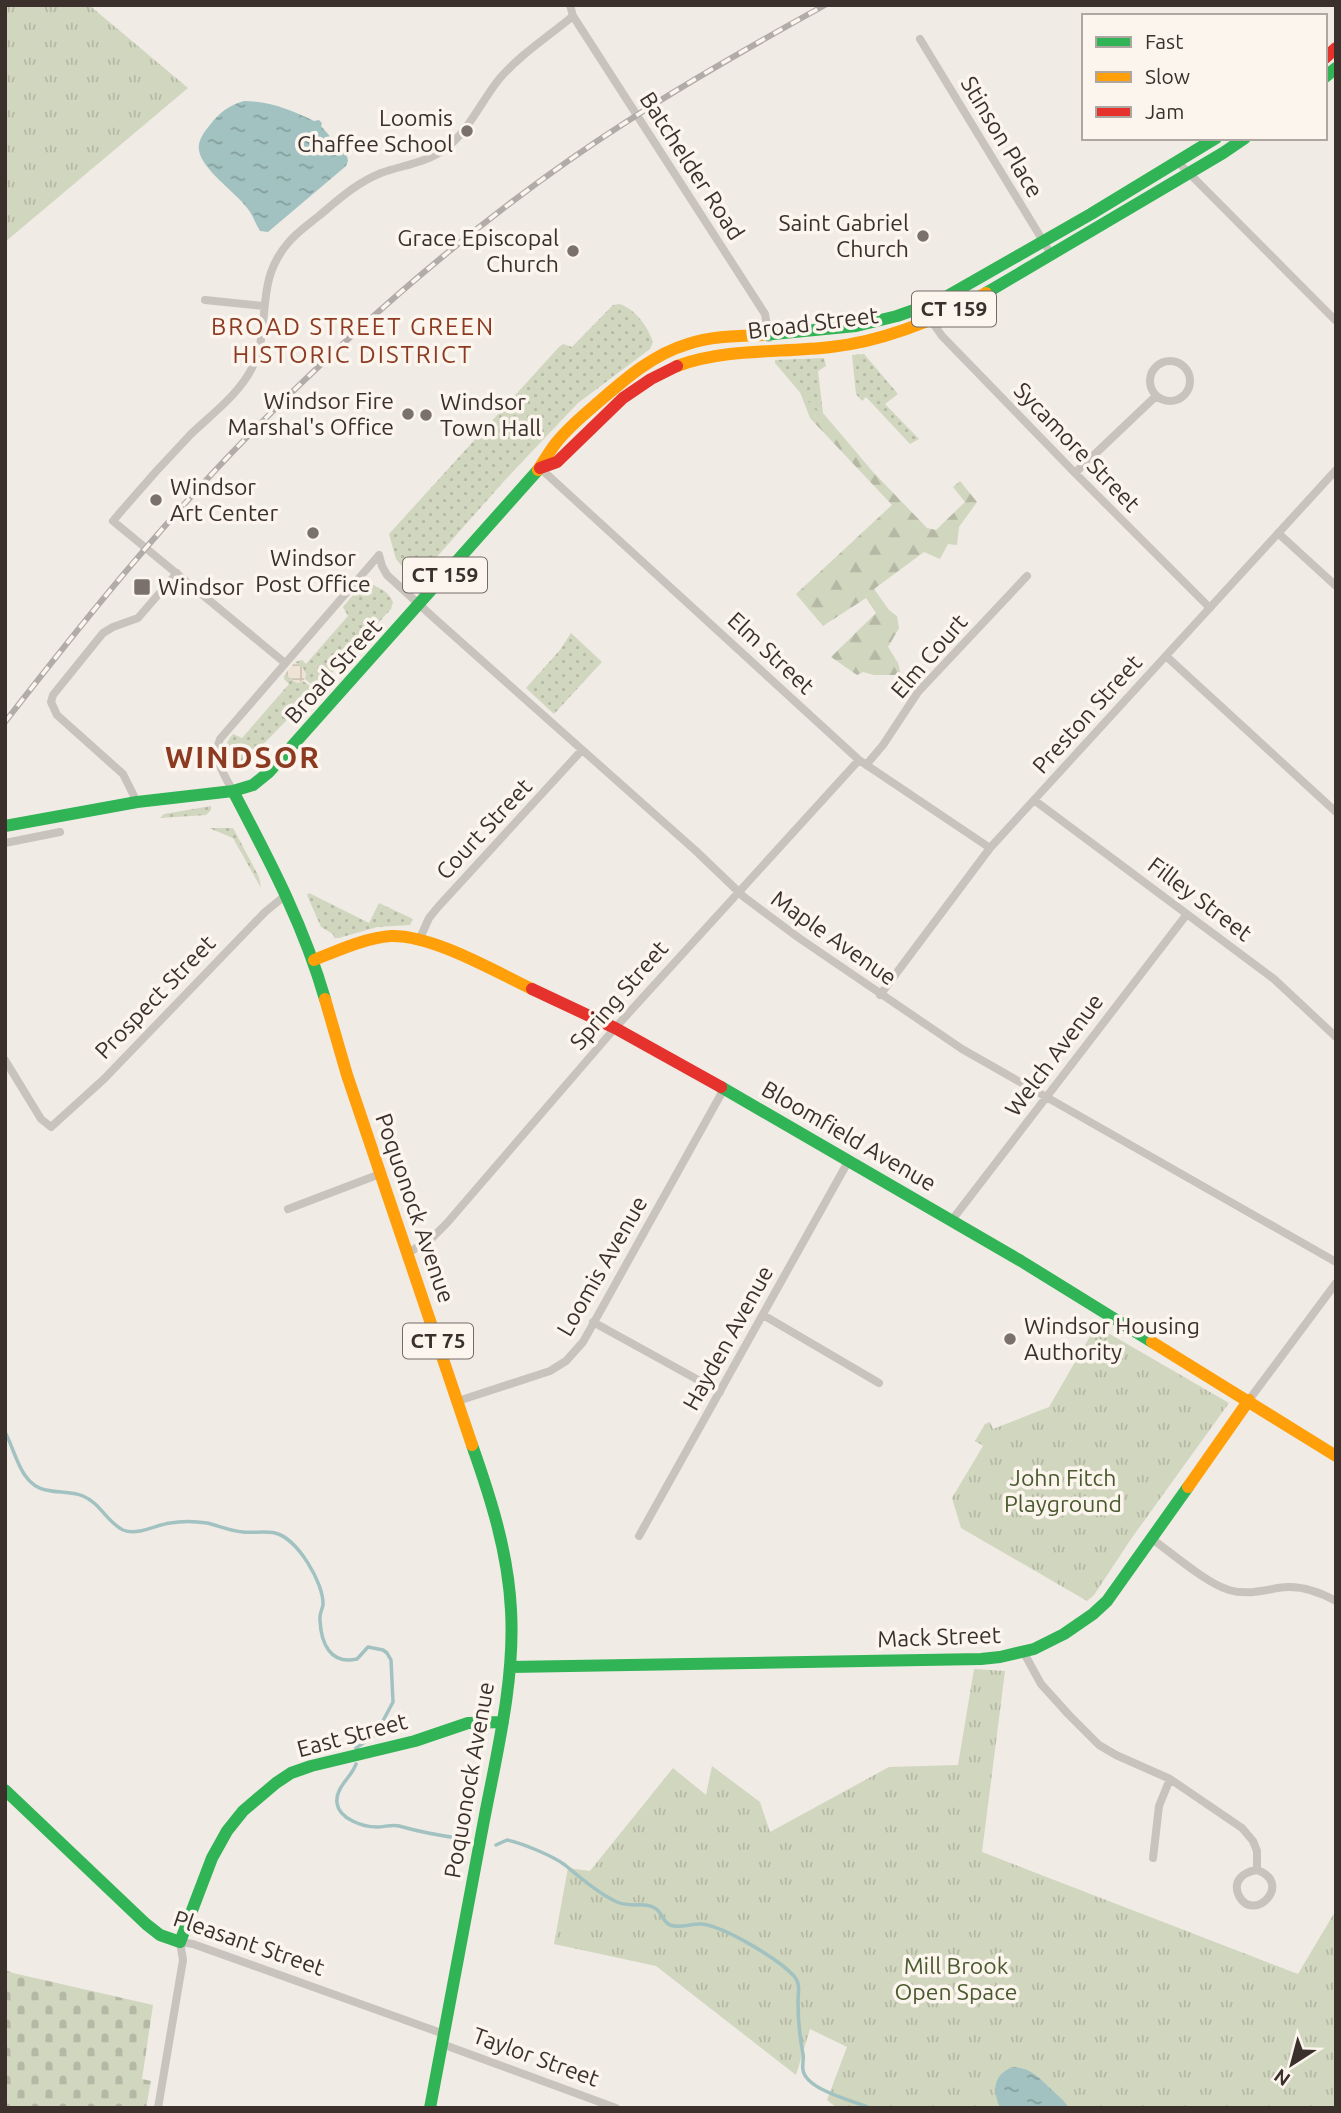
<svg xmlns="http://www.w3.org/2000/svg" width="1341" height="2113" viewBox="0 0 1341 2113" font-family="Ubuntu,sans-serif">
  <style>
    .grass { fill: url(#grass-dots) }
    .forest { fill: url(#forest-firs) }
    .cemetery { fill: url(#cemetery-stones) }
    .park { fill: url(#park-tufts) }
    .plaza { fill: url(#plaza-grid) }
    .water { fill: url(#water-ripples) }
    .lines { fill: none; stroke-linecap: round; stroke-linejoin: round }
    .stream { stroke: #a1c2c1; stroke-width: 3.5 }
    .street { stroke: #c9c3be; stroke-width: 8 }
    .fast { stroke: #30b455; stroke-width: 12 }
    .slow { stroke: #ff9f0a; stroke-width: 12 }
    .jam { stroke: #e5322d; stroke-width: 12 }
    .rail-casing { stroke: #b1aca8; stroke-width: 6 }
    .rail { stroke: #fbf5ee; stroke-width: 3.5; stroke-dasharray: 10; stroke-linecap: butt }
    .poi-dot { fill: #7a716c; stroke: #fbf5ee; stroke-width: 2.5 }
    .labels { text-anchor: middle; stroke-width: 7; stroke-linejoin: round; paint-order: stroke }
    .shield { fill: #fbf5ee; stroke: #756b66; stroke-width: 2 }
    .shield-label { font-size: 21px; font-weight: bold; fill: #3b302b }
    .poi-label { font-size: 23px; fill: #3b302b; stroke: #fbf5ee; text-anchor: end }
    .street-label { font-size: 23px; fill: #3b302b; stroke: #fbf5ee }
    .park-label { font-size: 23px; fill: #4a5a2e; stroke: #fbf5ee }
    .neighbourhood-label { font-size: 24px; letter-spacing: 2px; fill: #8c3b22; stroke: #fbf5ee }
    .district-label { font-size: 30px; font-weight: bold; letter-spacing: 2px; fill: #8c3b22; stroke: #fbf5ee }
  </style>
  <defs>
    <pattern id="grass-dots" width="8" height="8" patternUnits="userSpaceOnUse" patternTransform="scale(1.75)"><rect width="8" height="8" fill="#d1d6bf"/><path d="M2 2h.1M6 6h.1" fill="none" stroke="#b4b8a4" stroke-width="1.8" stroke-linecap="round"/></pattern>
    <pattern id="forest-firs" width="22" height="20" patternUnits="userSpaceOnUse" patternTransform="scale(1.75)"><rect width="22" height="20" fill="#d1d6bf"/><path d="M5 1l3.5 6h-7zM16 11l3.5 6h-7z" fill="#b4b8a4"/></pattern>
    <pattern id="cemetery-stones" width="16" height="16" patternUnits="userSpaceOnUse" patternTransform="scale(1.75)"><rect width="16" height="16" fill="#d1d6bf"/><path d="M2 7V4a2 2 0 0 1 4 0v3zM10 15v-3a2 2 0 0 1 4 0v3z" fill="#b4b8a4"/></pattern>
    <pattern id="park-tufts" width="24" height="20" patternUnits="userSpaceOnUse" patternTransform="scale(1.75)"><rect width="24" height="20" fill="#d1d6bf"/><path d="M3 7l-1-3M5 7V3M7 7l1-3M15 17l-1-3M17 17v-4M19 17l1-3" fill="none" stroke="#b4b8a4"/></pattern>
    <pattern id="plaza-grid" width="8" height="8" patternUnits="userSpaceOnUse" patternTransform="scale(1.75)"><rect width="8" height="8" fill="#eee3d5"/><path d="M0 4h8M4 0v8" fill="none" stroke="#cdc3b7"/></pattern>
    <pattern id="water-ripples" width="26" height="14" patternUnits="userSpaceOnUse" patternTransform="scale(1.75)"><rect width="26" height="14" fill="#a1c2c1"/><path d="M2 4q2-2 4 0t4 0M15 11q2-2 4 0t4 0" fill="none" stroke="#849e9d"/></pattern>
  </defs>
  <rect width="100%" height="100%" fill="#f0ebe5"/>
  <path class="grass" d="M620,304C636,310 648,327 653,342L650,349L578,403L505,480L419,577L415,578L411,577L396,559L389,534L559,347L563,344L572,347L613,305Z
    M864,354L898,394L885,404L919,439L910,444L866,397L862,401L856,394L852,355Z
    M824,358L826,366L818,371L823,413L820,416L775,363V360Z
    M364,582C376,586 387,589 393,602L391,609L319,687H315L305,679L306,674L295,662L302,660L306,664L348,616L343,607Z
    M571,633L602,662L554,714L526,688L560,650Z
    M285,674C293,677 293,686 303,681L313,688L314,692L247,761L241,764L231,765C221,757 225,743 233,734L242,738L289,684L284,679Z
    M211,806V810L206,815L160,818L164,814Z
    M209,828H233L259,877L261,888L233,838Z
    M309,893L369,923L379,903L413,919L410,925L377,927L339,938H334L333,934L321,927L307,895Z"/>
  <path class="forest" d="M800,392L820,415L823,413L873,472L927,528L936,530L965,502L953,487L960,481L977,502L959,527L957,545L948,544L940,559L924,552L874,589L889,610L897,616L899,628L888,647L898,663L901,675H874L863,672L857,675L831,657L876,613L866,598L823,626L796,594L892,505L810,418Z"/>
  <path class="cemetery" d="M5,1970L13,1973L153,2005L142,2079L151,2081L146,2108H5Z"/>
  <path class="park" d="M5,5H89L188,88L5,242Z
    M1096,1326L1229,1403L1131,1539L1094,1595L1087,1601L961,1528L952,1498L983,1446L975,1441L985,1424L990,1422L993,1429L1049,1407Z
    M974,1669L1005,1671L982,1852L1298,1974L1336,1910V2108H837L827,2100L847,2047L810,2029L796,2075L656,1966L554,1944L568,1868L590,1871L673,1768L706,1795L712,1766L760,1802L770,1832L889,1767L958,1765Z"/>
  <path class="plaza" d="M295,662L303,668L306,674L304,680L297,683L285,674Z"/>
  <path class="water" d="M244,101C269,101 292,110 314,121L319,120L322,123L321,126L347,156L348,161L346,166L268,232L260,231C256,225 254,218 250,212C239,194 201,170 199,150C197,139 207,129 213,121C222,111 230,105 244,101Z
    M1012,2067C1031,2067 1039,2078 1052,2090C1058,2096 1064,2100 1069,2108H1000C993,2091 992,2076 1012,2067Z"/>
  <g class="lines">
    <path class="stream" d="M5,1432C16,1452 20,1485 46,1490C58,1493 71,1491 83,1496C100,1503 107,1522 123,1530C138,1536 155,1525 170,1523C181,1521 195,1521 207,1523C219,1526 230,1531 243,1532C253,1533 265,1531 275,1533C297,1538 324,1583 323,1605C322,1610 319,1615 320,1620C321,1643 330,1665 357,1659L368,1647L383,1650L387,1653L391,1660L393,1702L376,1734L356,1748
      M356,1764C352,1777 335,1787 337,1803C339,1819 363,1827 377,1827C385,1827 392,1824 399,1826C420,1832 442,1836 464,1839
      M496,1845L507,1840C522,1843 553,1856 565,1865C581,1878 598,1893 617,1902C631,1908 641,1902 653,1907C663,1911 662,1922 670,1925C680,1929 691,1923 702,1924C725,1927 777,1958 794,1976C801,1984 798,1992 798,2001C798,2022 799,2034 803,2054C804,2059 802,2064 803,2070C806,2090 854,2101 870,2108"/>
    <path class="street" d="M570,5L573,16L765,314L769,338
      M920,39L1051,254
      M1178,162L1336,321
      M205,300L263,306
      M930,319L942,336L1075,473L1210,608
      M1150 381a20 20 0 1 1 40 0a20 20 0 1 1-40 0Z
      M540,468L859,760L990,848
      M1075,473L1156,396
      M1278,533L1336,586
      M379,555L382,566L387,575L434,618L696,851L744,897L799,938L962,1049L1336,1262
      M1166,656L1336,812
      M285,663L113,521C138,491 164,462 191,434C212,414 239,394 252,368C273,325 253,284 288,243C297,232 309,224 320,215C339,199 358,182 381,173C403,165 426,163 445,149C470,130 481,101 500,78C521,54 549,36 573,16
      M866,765L883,745L918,692L1027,576
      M233,791C224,775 212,757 220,739L379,555
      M1034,800L1274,979L1336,1037
      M137,802L123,774L57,715L51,702L53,695L103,633L113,627L138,618L177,573
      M5,843L60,832
      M420,938L429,918L438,907L582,750
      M880,995L990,848L1336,470
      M5,1060L41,1119L51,1127L104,1079L265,912L287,894
      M288,1209L380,1174
      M952,1220L1187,914
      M408,1253L432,1238L447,1223L615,1028L859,760
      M763,1315L879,1383
      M593,1322L720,1392
      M1249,1400L1336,1283
      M458,1401L550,1371L566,1361L583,1342L725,1087
      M639,1536L849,1160
      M1152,1539C1173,1554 1206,1583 1229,1590C1246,1595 1262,1591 1278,1588C1299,1584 1318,1591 1336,1601
      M1024,1653L1041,1684L1069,1715L1099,1745L1116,1755L1170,1779L1242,1828L1253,1841L1257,1851V1870C1243,1872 1232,1881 1239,1896C1254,1924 1294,1883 1257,1870
      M1153,1858L1159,1806L1170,1779
      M442,2044L616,2108
      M158,2108L183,1960L180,1942L193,1944L444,2034"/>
    <path class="fast" d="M1325,77L1336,68
      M986,293L1223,153L1245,138
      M763,335L856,326L897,316L937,302L1091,214L1216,138
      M5,826L137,802L233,791
      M325,999C303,923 269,860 233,791L253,785L269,772L538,470
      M721,1087L1021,1261L1152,1342
      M510,1667L981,1659L1000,1657L1034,1649L1064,1634L1093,1614L1107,1601L1188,1487
      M5,1790L146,1924L160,1935L180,1942L212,1858L227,1831L243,1811L276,1783L291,1773L311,1766L415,1741L468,1723L503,1722
      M430,2108C448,2012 466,1916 484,1820C497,1752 515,1680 511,1610C508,1552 491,1499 472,1445"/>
    <path class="slow" d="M677,366C726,348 779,353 831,347C886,341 938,319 986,293
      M538,470C544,461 549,452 556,443C567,429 581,417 594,406C623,381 651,355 688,344C712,336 738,336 763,335
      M314,960C339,950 365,938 391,936C433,935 494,971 532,989
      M325,999L347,1075L472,1445
      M1152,1342L1336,1456
      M1188,1487L1249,1400"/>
    <path class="jam" d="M1325,58L1336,48
      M540,468L557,462L623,398L651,379L677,366
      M532,989L615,1028L721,1087"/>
    <defs>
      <path id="rail" d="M5,722C82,623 160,526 248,436C364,318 495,205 634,117C696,77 760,41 825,5"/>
    </defs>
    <use href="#rail" class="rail-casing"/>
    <use href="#rail" class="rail"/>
  </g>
  <g class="poi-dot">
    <circle cx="467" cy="131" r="7"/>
    <circle cx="923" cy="236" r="7"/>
    <circle cx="573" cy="251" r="7"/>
    <circle cx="408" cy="414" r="7"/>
    <circle cx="426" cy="415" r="7"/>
    <circle cx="156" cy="500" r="7"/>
    <circle cx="313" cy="533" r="7"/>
    <rect x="133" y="578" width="18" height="18" rx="3.5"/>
    <circle cx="1010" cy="1339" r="7"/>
  </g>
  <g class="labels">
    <g class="shield">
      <rect x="912" y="291.5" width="84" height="35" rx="5"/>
      <rect x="403" y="557.5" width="84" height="35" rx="5"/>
      <rect x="403" y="1323.5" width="70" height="35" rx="5"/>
    </g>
    <g class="shield-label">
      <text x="954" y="316">CT 159</text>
      <text x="445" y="582">CT 159</text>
      <text x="438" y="1348">CT 75</text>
    </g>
    <g class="poi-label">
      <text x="453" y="126">Loomis<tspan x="453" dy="26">Chaffee School</tspan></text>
      <text x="909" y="231">Saint Gabriel<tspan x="909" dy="26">Church</tspan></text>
      <text x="559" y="246">Grace Episcopal<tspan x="559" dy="26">Church</tspan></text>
      <text x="394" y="409">Windsor Fire<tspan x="394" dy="26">Marshal's Office</tspan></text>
      <text x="440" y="410" text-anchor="start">Windsor<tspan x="440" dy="26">Town Hall</tspan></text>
      <text x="170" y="495" text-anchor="start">Windsor<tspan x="170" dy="26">Art Center</tspan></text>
      <text x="313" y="566" text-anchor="middle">Windsor<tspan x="313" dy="26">Post Office</tspan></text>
      <text x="158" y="595" text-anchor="start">Windsor</text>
      <text x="1024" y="1334" text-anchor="start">Windsor Housing<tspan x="1024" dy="26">Authority</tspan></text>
    </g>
    <g class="street-label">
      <text transform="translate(1002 137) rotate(59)" y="8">Stinson Place</text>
      <text transform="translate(692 166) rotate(57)" y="8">Batchelder Road</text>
      <text transform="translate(813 323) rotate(-7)" y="8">Broad Street</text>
      <text transform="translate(1077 447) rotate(46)" y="8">Sycamore Street</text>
      <text transform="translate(771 653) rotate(43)" y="8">Elm Street</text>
      <text transform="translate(929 656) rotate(-49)" y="8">Elm Court</text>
      <text transform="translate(333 671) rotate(-48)" y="8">Broad Street</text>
      <text transform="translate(1087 714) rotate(-48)" y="8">Preston Street</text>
      <text transform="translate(484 829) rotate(-47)" y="8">Court Street</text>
      <text transform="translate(1200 899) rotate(37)" y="8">Filley Street</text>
      <text transform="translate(834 938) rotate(35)" y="8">Maple Avenue</text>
      <text transform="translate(619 995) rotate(-49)" y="8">Spring Street</text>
      <text transform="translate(155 997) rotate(-46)" y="8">Prospect Street</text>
      <text transform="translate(1054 1055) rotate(-53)" y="8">Welch Avenue</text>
      <text transform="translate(849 1136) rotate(30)" y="8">Bloomfield Avenue</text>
      <text transform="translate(415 1208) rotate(71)" y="8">Poquonock Avenue</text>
      <text transform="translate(602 1266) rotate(-60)" y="8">Loomis Avenue</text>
      <text transform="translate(728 1338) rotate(-61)" y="8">Hayden Avenue</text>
      <text transform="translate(939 1637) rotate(-2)" y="8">Mack Street</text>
      <text transform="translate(352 1735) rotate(-15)" y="8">East Street</text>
      <text transform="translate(469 1780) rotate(-80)" y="8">Poquonock Avenue</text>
      <text transform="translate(249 1943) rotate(19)" y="8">Pleasant Street</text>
      <text transform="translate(536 2057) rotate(20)" y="8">Taylor Street</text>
    </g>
    <g class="park-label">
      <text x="1063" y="1486">John Fitch<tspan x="1063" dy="26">Playground</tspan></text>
      <text x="956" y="1974">Mill Brook<tspan x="956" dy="26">Open Space</tspan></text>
    </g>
    <g class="neighbourhood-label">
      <text x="353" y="335">BROAD STREET GREEN<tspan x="353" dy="28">HISTORIC DISTRICT</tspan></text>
    </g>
    <g class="district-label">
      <text x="243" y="768">WINDSOR</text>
    </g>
  </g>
  <rect width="1341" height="2113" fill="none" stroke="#3b302b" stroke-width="14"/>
  <rect x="1082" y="14" width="245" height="126" fill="#fbf5ee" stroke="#aea6a0" stroke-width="2"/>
  <rect x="1096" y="37" width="35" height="10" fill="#30b455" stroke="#aea6a0" stroke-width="2"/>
  <text x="1145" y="49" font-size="21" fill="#3b302b">Fast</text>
  <rect x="1096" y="72" width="35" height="10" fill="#ff9f0a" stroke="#aea6a0" stroke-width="2"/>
  <text x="1145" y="84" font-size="21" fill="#3b302b">Slow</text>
  <rect x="1096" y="107" width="35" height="10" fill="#e5322d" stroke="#aea6a0" stroke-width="2"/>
  <text x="1145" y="119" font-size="21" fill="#3b302b">Jam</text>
  <g transform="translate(1292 2064) rotate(216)" stroke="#fbf5ee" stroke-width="5" paint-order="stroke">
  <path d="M0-5L12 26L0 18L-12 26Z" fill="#3b302b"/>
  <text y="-10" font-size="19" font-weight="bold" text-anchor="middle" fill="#3b302b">N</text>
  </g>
</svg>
